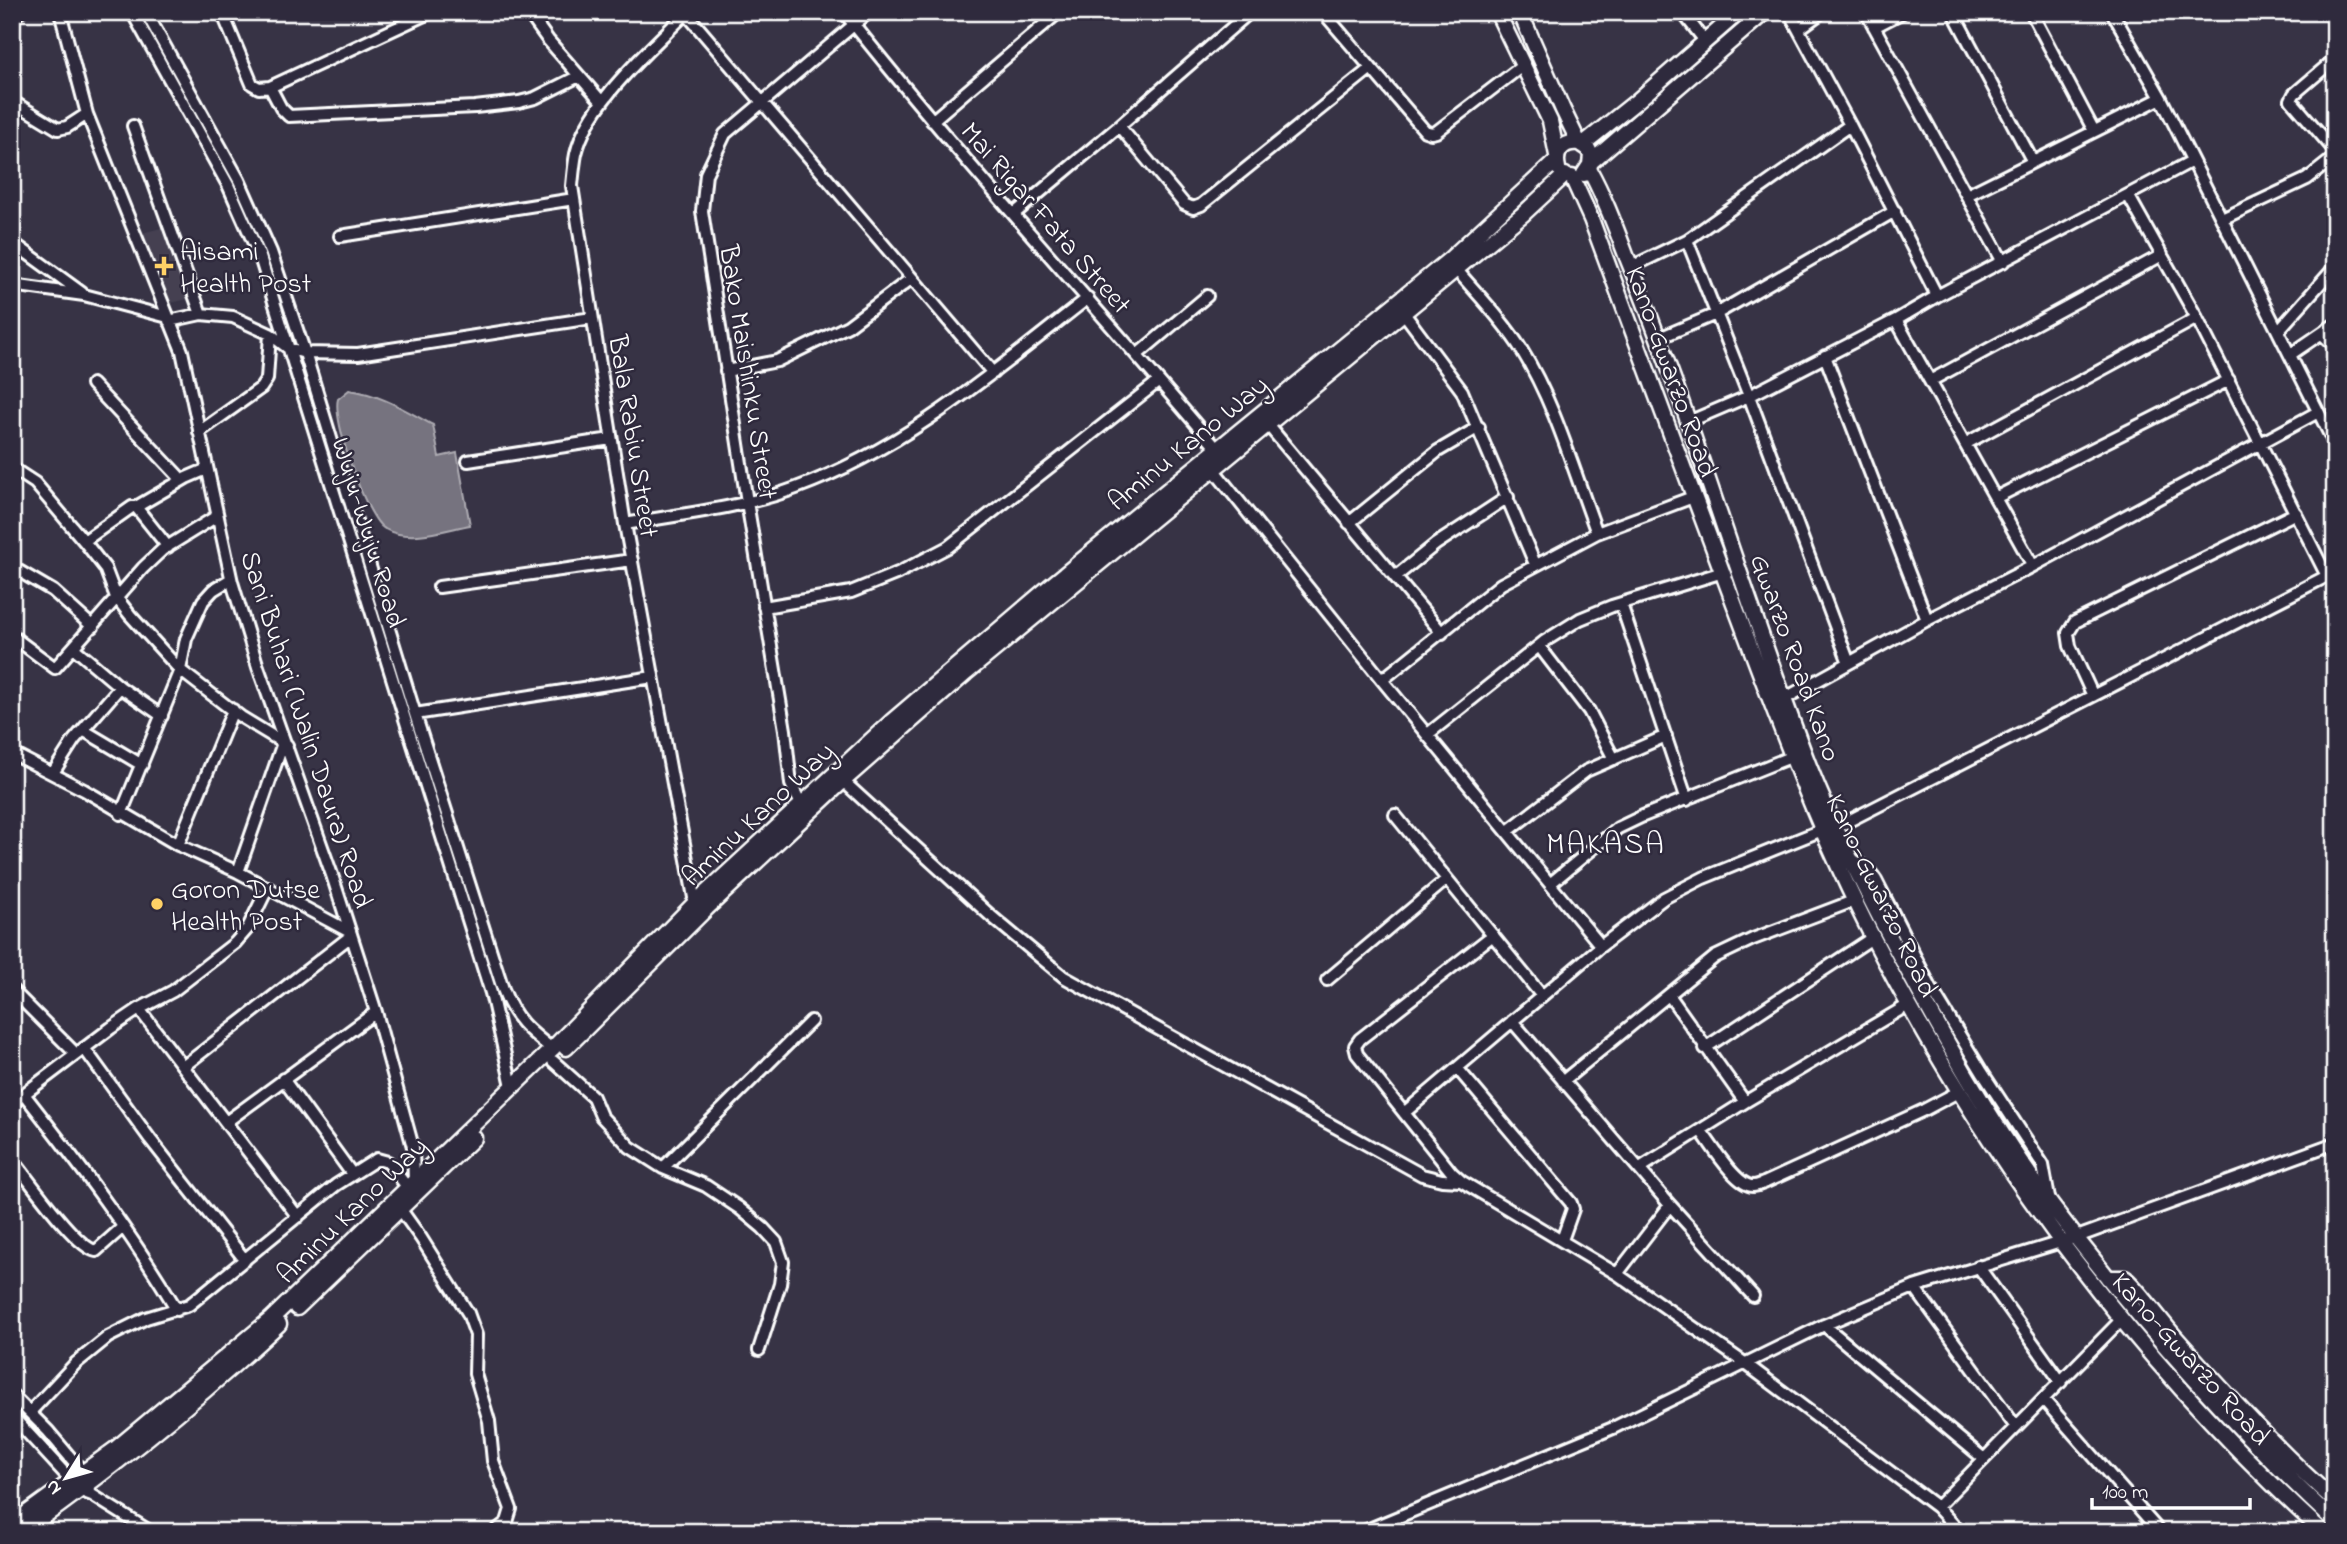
<svg xmlns="http://www.w3.org/2000/svg" width="2347" height="1544" viewBox="0 0 2347 1544" font-family="'Indie Flower',sans-serif">
  <style>
    .built { fill: #444051 }
    .water { fill: #76737f; stroke: #adabb2; stroke-width: 2 }
    .lines { fill: none; stroke-linecap: round; stroke-linejoin: round }
    .minor-casing { stroke: #fff; stroke-width: 16 }
    .major-casing { stroke: #fff; stroke-width: 19 }
    .minor { stroke: #2f2a3d; stroke-width: 10 }
    .major { stroke: #2f2a3d; stroke-width: 14 }
    .poi-dot { fill: #ffd166; stroke: #2f2a3d; stroke-width: 2.5 }
    .labels { text-anchor: middle; stroke-width: 5; stroke-linejoin: round; paint-order: stroke }
    .street-label { font-size: 28px; fill: #fff; stroke: #2f2a3d }
    .poi-label { font-size: 28px; fill: #fff; stroke: #2f2a3d; text-anchor: start }
    .neighbourhood-label { font-size: 30px; letter-spacing: 2px; fill: #fff; stroke: #2f2a3d }
  </style>
  <rect width="100%" height="100%" fill="#373345"/>
  <filter id="ink" filterUnits="userSpaceOnUse"><feTurbulence type="fractalNoise" baseFrequency=".0143" numOctaves="2"/><feDisplacementMap in="SourceGraphic" scale="14" xChannelSelector="R" yChannelSelector="G"/><feConvolveMatrix kernelMatrix="1 2 1 2 8 2 1 2 1" color-interpolation-filters="sRGB"/></filter>
  <g filter="url(#ink)">
    <path class="built" d="M165,227L188,299L166,304L138,234Z"/>
    <path class="water" d="M349,390C380,394 405,410 433,425L439,457L457,453L470,525C444,530 409,543 385,529C366,519 332,420 338,399Z"/>
    <g class="lines">
      <defs>
        <path id="minor" d="M60,12L87,114L182,351L232,582L258,667L332,875L376,1012L413,1147L414,1183
          M132,12L228,185L260,257L491,993L512,1086
          M146,12L239,180L271,252L305,353L415,714L503,989C514,1019 528,1030 552,1049
          M222,12L252,84L259,88L270,87L431,12
          M528,12L548,40L602,102
          M685,12L993,373
          M844,12C963,163 1094,303 1218,450
          M1323,12L1425,131L1431,133L1436,132L1522,66
          M1682,12L1705,41
          M1789,12L1850,125L1937,296
          M1866,12L2003,262
          M1953,12L2033,162
          M2031,12L2094,131
          M2112,12L2161,98L2335,445
          M686,13C649,51 588,102 576,154C574,164 573,176 572,186L625,524L695,903
          M12,18L20,12
          M1874,27L1903,12
          M1799,29L1822,12
          M2335,59L2294,94L2291,100L2335,151
          M270,87L281,108L289,116L475,107L519,102L535,98L579,76
          M12,101L58,129L67,127L87,114
          M932,121L1059,12
          M133,126L201,314
          M1119,126L1184,204L1193,208L1201,205L1371,68
          M1967,195L2161,98
          M2128,195L2197,318L2327,576
          M1014,214L1119,126L1250,12
          M2222,219L2307,179L2335,157
          M340,236L574,199
          M1687,240L1749,396L1849,663
          M12,242L82,293
          M1631,267L1687,240L1850,125
          M1456,269C1478,295 1503,320 1521,349C1555,403 1574,472 1597,533
          M12,285L84,295L168,317
          M1403,312L1462,391L1535,564
          M1896,320L2033,566
          M169,321L201,314L233,317L270,334L288,348L305,353L358,354L592,318
          M2278,331L2335,267
          M2322,334L2335,346
          M1659,338L1716,314L1895,211
          M2291,354L2335,324
          M1137,355L1207,296
          M1825,356L1927,620
          M726,371L777,361L848,326L912,278
          M1930,381L2162,255
          M92,384L182,480
          M1688,422L1749,396L1896,320L1937,296L2192,161
          M1268,425L1442,633
          M199,432L261,388L267,379L270,334
          M1965,444L2197,318
          M468,461L611,439
          M12,468L35,483L84,541L105,568L116,597L130,615L180,670L241,717L287,745
          M1213,469L1382,680L1601,946
          M1995,498L2229,380
          M136,507L186,478L207,469
          M1349,523L1438,451L1479,427
          M625,524C682,514 742,508 796,488C907,448 997,369 1088,298
          M84,541L132,507H136L168,547
          M12,567L53,591L93,627
          M1395,577L1436,544L1508,497
          M439,587L632,560
          M1621,604L1687,800
          M764,607L851,592L898,573L948,547L1159,381
          M12,636L55,668L143,568L162,550L217,516
          M1539,646L1589,711L1614,759
          M74,648L120,687L162,716
          M1382,680L1501,584L1597,533L1693,497
          M2093,696L2070,646L2068,633L2075,622L2296,513
          M1784,699L1927,620L2033,566L2318,412
          M415,714L653,677
          M83,730L142,765
          M1428,734L1545,641L1580,619L1612,606L1723,572
          M12,753L84,790L178,845L238,872L350,932
          M53,773L74,740L120,687
          M843,781L991,916L1064,977L1422,1175L1442,1180L1461,1181
          M801,804L791,784L785,730L747,502L702,211L706,174L725,134L869,12
          M121,814L180,670L186,639L203,601L213,590L231,579
          M1395,815L1542,996
          M1835,828L2335,572
          M1508,831L1586,771L1666,736
          M178,845L233,710
          M1849,857L1868,869L1876,880L1931,988L1982,1072L2043,1165L2049,1198
          M238,872L283,743
          M1551,883L1618,828L1643,816L1793,756
          M1493,935L1360,1039L1355,1046L1357,1054L1452,1173L1461,1181L1617,1274L1746,1364L1937,1507L1960,1532
          M1327,980L1447,879
          M12,990L76,1054
          M1669,995L1745,1102
          M139,1009L298,1217
          M1512,1021L1670,1205L1753,1296
          M84,1048L150,1139L245,1260
          M1705,1048L1872,938
          M553,1061L593,1097L601,1116L630,1147L663,1168L706,1186L739,1208L763,1228L776,1242L783,1262L780,1284L759,1350
          M184,1066L351,936
          M1457,1068L1571,1203L1573,1209L1562,1240
          M283,1079L352,1174
          M1563,1081L1715,957L1753,939L1856,900
          M24,1094C78,1163 132,1234 177,1310
          M12,1103L111,1028L139,1009L173,991L235,943L248,928L267,889
          M1404,1113L1601,946L1664,898L1703,878L1822,830
          M226,1122L376,1012
          M1701,1131C1711,1144 1736,1186 1753,1186C1757,1186 1761,1184 1764,1183L1924,1110L1958,1092
          M12,1159C28,1178 75,1247 96,1251L123,1227
          M663,1168L811,1021
          M1640,1168L1745,1102L1908,1005
          M401,1210L421,1238L468,1313L476,1335L475,1374L489,1421L493,1461L511,1509L507,1522L494,1532
          M1978,1266L2061,1382
          M1617,1274L1670,1205
          M1914,1287L2016,1427
          M1824,1325L1984,1459
          M12,1395L48,1431L86,1476
          M2043,1399L2160,1532
          M30,1412L76,1363L108,1337L146,1318L189,1305L336,1185L377,1159L388,1162L408,1188
          M12,1416L81,1491L92,1495L151,1532
          M1937,1507L2121,1320
          M1362,1532L1613,1428L1824,1325L1914,1287L2077,1237L2335,1143"/>
        <path id="major" d="M1497,12L1550,121L1557,155
          M1520,12L1563,110L1579,143L1588,149L1591,155L1590,165L1584,174
          M1582,145L1637,101L1739,12
          M1591,162L1765,12
          M1558,168C1554,152 1563,141 1579,143
          M1589,169C1604,196 1615,226 1626,255C1645,302 1662,348 1679,395C1722,519 1762,644 1809,766C1833,827 1863,885 1893,943C1941,1033 1991,1124 2052,1206C2137,1319 2231,1425 2335,1522
          M1572,177L1591,219C1638,348 1687,477 1735,606C1777,718 1818,831 1873,938C1988,1163 2136,1361 2323,1532
          M566,1048L707,908L784,836L843,781L966,673L1522,215L1565,175
          M2108,1278H2125C2144,1296 2159,1319 2177,1339C2228,1396 2278,1451 2335,1501
          M297,1308L474,1138
          M12,1524L114,1450L271,1319L552,1049L695,903L892,721L1049,587L1450,259L1556,161
          M22,1532C112,1469 198,1400 279,1324"/>
      </defs>
      <use href="#minor" class="minor-casing"/>
      <use href="#major" class="major-casing"/>
      <use href="#minor" class="minor"/>
      <use href="#major" class="major"/>
    </g>
  </g>
  <g class="poi-dot">
    <path d="M160.5 255.5h7v7h7v7h-7v7h-7v-7h-7v-7h7z"/>
    <circle cx="157" cy="904" r="7"/>
  </g>
  <g class="labels">
    <g class="street-label">
      <text transform="translate(1047 217) rotate(49)" y="10">Mai Rigar Fata Street</text>
      <text transform="translate(1673 371) rotate(70)" y="10">Kano-Gwarzo Road</text>
      <text transform="translate(750 372) rotate(81)" y="10">Bako Maishinku Street</text>
      <text transform="translate(635 436) rotate(81)" y="10">Bala Rabiu Street</text>
      <text transform="translate(1187 442) rotate(-39)" y="10">Aminu Kano Way</text>
      <text transform="translate(370 532) rotate(73)" y="10">Wuju-Wuju Road</text>
      <text transform="translate(1797 657) rotate(70)" y="10">Gwarzo Road Kano</text>
      <text transform="translate(308 729) rotate(72)" y="10">Sani Buhari (Walin Daura) Road</text>
      <text transform="translate(757 813) rotate(-43)" y="10">Aminu Kano Way</text>
      <text transform="translate(1883 895) rotate(64)" y="10">Kano-Gwarzo Road</text>
      <text transform="translate(351 1209) rotate(-44)" y="10">Aminu Kano Way</text>
      <text transform="translate(2192 1358) rotate(48)" y="10">Kano-Gwarzo Road</text>
    </g>
    <g class="poi-label">
      <text x="180" y="260">Aisami<tspan x="180" dy="32">Health Post</tspan></text>
      <text x="171" y="898">Goron Dutse<tspan x="171" dy="32">Health Post</tspan></text>
    </g>
    <g class="neighbourhood-label">
      <text x="1606" y="853">MAKASA</text>
    </g>
  </g>
  <rect width="2347" height="1544" fill="none" stroke="#2f2a3d" stroke-width="42"/>
  <rect x="21" y="21" width="2305" height="1502" fill="none" stroke="#fff" stroke-width="2.5" filter="url(#ink)"/>
  <g transform="translate(66 1478) rotate(233)" stroke="#2f2a3d" stroke-width="5" paint-order="stroke">
  <path d="M0-5L12 26L0 18L-12 26Z" fill="#ffffff"/>
  <text y="-10" font-size="19" font-weight="bold" text-anchor="middle" fill="#ffffff">N</text>
  </g>
  <path d="M2092 1498v10h158v-10" fill="none" stroke="#ffffff" stroke-width="3.5"/>
  <text x="2102" y="1498" font-size="21" fill="#ffffff" stroke="#2f2a3d" stroke-width="5" paint-order="stroke">100 m</text>
</svg>
